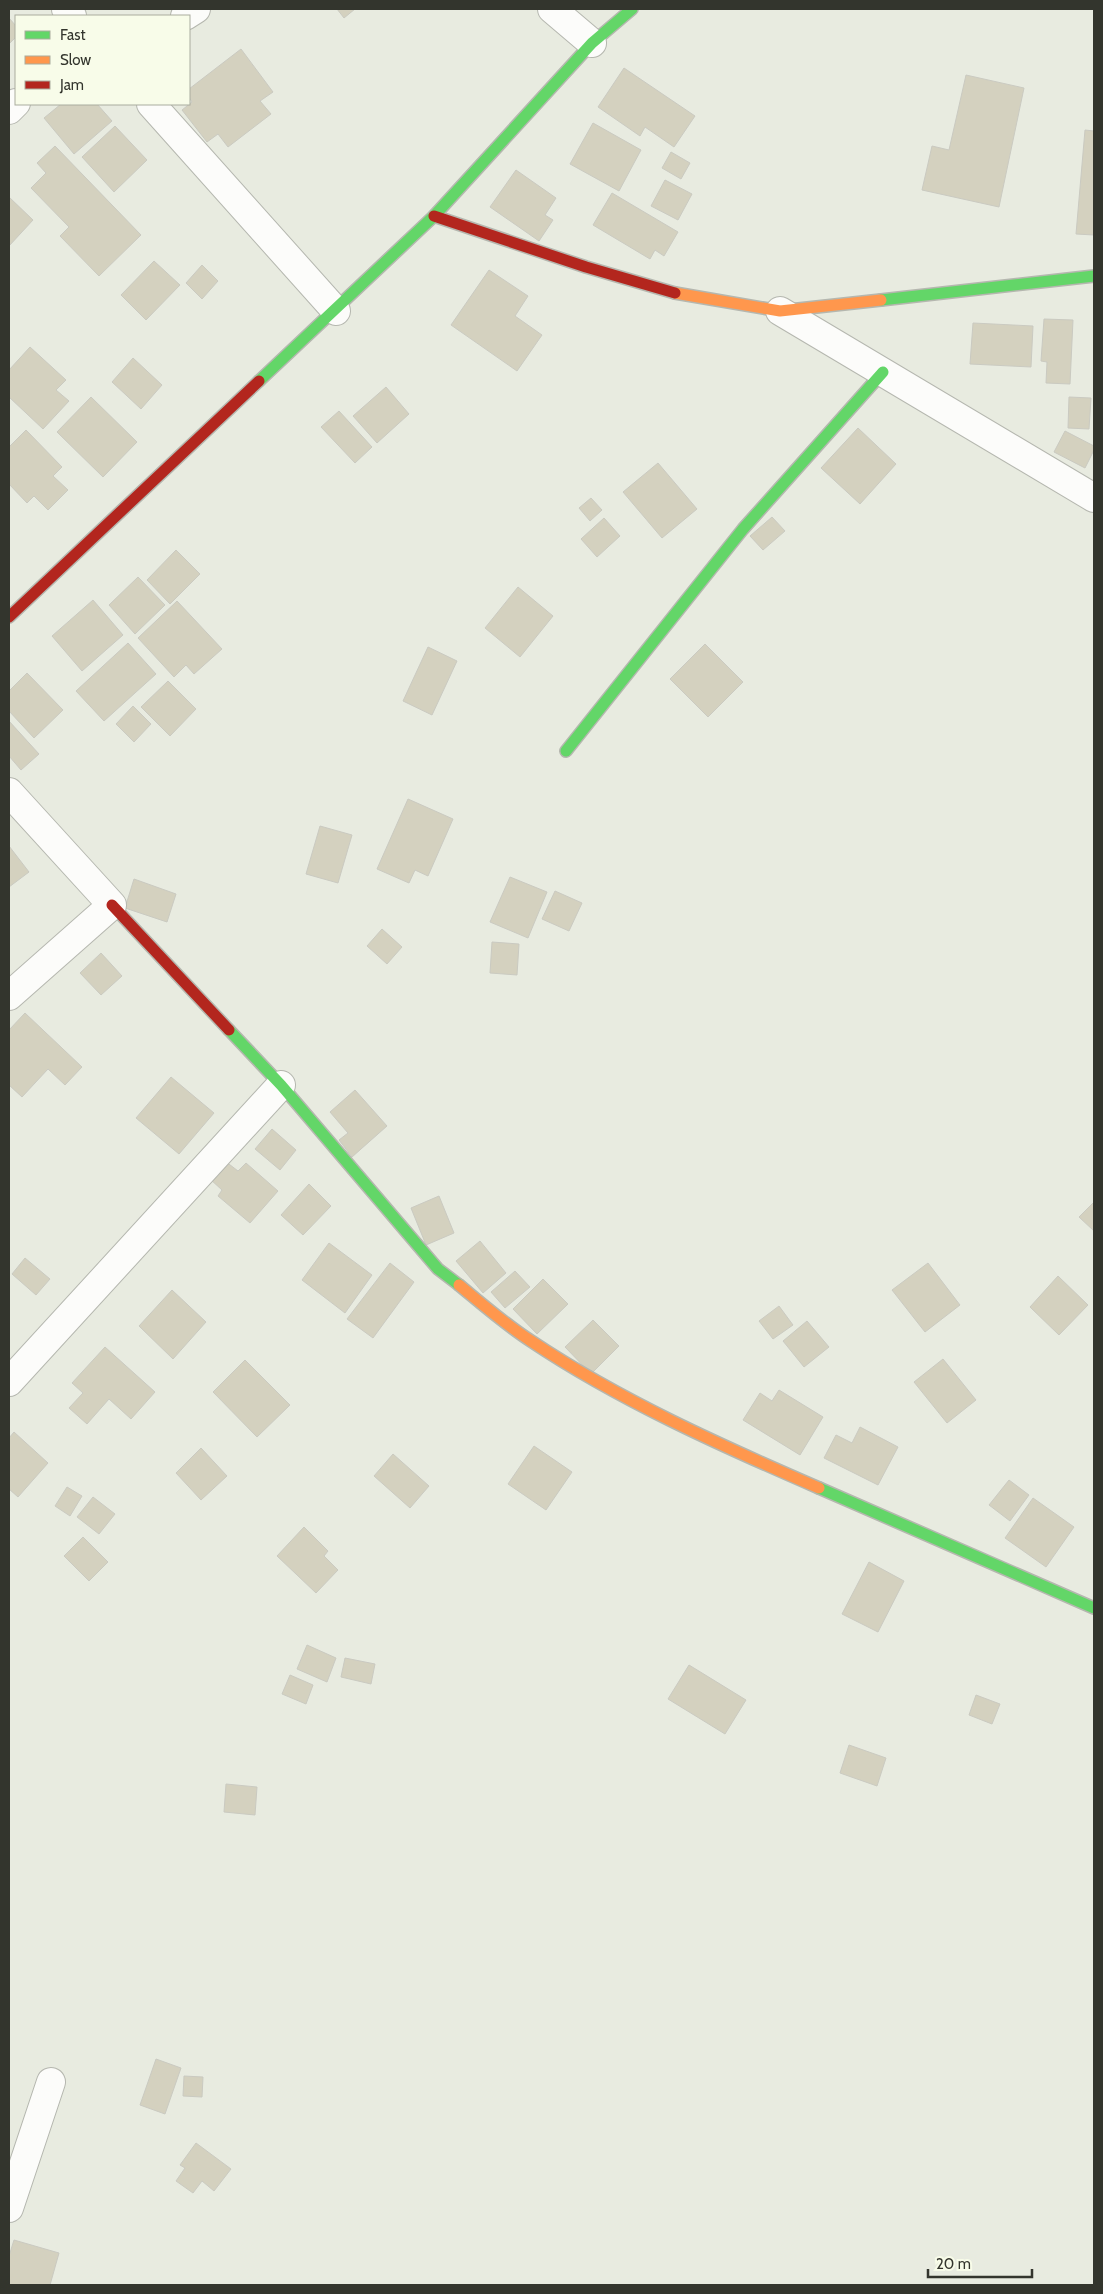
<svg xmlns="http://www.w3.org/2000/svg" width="1103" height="2294" viewBox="0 0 1103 2294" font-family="Cabin,sans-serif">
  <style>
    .building { fill: #d4d1bf; stroke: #cacac1 }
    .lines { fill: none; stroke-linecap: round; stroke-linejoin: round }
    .street-casing { stroke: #b5b7af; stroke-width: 30 }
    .fast-casing { stroke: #b5b7af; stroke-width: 14 }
    .slow-casing { stroke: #b5b7af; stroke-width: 14 }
    .jam-casing { stroke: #b5b7af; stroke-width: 14 }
    .street { stroke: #fcfcfa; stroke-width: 28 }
    .fast { stroke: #63d668; stroke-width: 11 }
    .slow { stroke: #ff974d; stroke-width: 11 }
    .jam { stroke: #b3261e; stroke-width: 11 }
  </style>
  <rect width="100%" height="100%" fill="#e8ebe0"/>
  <path class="building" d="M337,9H355L344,18Z
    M9,18L16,26V37L9,44Z
    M241,49L273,92L260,101L271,114L228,147L218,134L207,142L182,110L192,102L189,97V89Z
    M624,68L695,116L674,147L645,127L640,136L598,107Z
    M966,75L1024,88L999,207L922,190L932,146L949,150Z
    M61,104H97L112,121L74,154L44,118Z
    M593,123L641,150L619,191L570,164Z
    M115,126L147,160L114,192L82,157Z
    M1085,130L1094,131V235L1076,234Z
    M55,146L141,235L99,276L60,236L69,227L31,188L46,173L37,163Z
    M671,152L690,163L681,179L662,168Z
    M516,170L556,198L545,215L553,220L539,241L490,207Z
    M665,180L692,194L678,220L651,206Z
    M612,193L678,232L664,256L655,250L650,259L593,225Z
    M9,197L33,220L9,246Z
    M154,261L180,285L146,320L121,295Z
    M202,265L218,281L202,299L186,283Z
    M489,270L528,296L515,316L542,335L517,371L451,325Z
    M1044,319L1073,320L1070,384L1046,383L1047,362L1041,361Z
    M973,323L1033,326L1031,367L970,364Z
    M30,347L66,380L56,390L69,401L43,429L9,397V370Z
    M133,358L162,385L141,409L112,382Z
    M386,387L409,414L377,443L353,416Z
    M91,397L137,442L103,477L57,432Z
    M1069,397L1091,398L1089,429L1068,428Z
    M339,411L372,447L355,463L321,427Z
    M858,428L896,464L860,504L821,468Z
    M26,430L62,467L53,476L68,490L48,510L34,496L27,503L9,484V447Z
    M1065,431L1094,446V450L1085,468L1054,452Z
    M658,463L697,509L662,538L623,492Z
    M591,498L602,510L590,521L579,508Z
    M772,517L785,531L763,550L750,536Z
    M604,518L620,536L597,557L581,539Z
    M176,550L200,574L170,604L147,580Z
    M138,577L165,605L135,634L109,605Z
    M518,587L553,616L520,657L485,628Z
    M93,600L123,635L82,671L52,636Z
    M177,601L222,649L194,674L186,665L174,677L138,638Z
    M128,643L156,674L104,721L76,691Z
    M705,644L743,682L708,717L670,679Z
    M428,647L457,661L432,715L403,701Z
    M27,673L63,710L34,738L9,711V691Z
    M168,681L196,709L170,736L141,707Z
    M133,706L151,724L134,742L116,724Z
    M9,721L39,754L21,770L9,756Z
    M408,799L453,819L428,876L415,870L409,883L377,869Z
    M320,826L352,835L338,883L306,874Z
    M9,846L29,872L9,887Z
    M510,877L547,892L528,938L490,922Z
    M134,879L176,894L167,922L125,908Z
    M555,891L582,903L569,931L542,919Z
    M382,929L402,947L387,964L367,946Z
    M492,942L519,944L517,975L490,973Z
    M101,953L122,976L101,995L80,973Z
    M25,1013L82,1067L65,1085L48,1069L22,1097L9,1085V1030Z
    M171,1077L214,1113L179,1154L136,1118Z
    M355,1090L387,1126L352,1157L339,1140L348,1133L330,1112Z
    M272,1129L296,1150L280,1170L255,1149Z
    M225,1161L238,1171L246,1163L278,1191L250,1223L218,1196L222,1190L210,1179Z
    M309,1184L331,1206L303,1235L281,1215Z
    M439,1196L454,1233L426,1245L411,1208Z
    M1094,1202V1231L1079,1217Z
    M480,1241L506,1273L483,1293L456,1261Z
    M329,1243L372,1275L345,1313L302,1280Z
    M25,1258L50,1279L36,1295L12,1274Z
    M390,1263L414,1282L373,1338L347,1319Z
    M928,1263L960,1305L925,1332L892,1290Z
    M515,1271L530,1287L505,1308L491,1292Z
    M1058,1276L1088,1305L1059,1335L1030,1307Z
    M543,1279L568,1304L537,1334L513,1309Z
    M172,1290L206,1322L173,1359L139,1326Z
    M779,1306L793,1325L773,1339L759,1321Z
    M593,1320L619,1346L591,1374L565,1347Z
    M807,1321L829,1347L804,1367L783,1341Z
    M105,1347L155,1392L131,1419L109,1399L87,1424L69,1408L83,1393L72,1383Z
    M943,1359L976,1400L947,1423L914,1382Z
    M245,1360L290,1405L257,1437L213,1392Z
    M779,1390L823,1417L800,1455L743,1420L760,1393L772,1401Z
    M860,1427L898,1447L878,1485L824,1458L836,1435L852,1443Z
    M14,1432L48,1463L18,1497L9,1489V1438Z
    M534,1446L572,1472L546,1510L508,1484Z
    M201,1448L227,1476L201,1500L176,1473Z
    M393,1454L429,1486L410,1508L374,1476Z
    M1009,1480L1029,1495L1010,1521L989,1505Z
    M67,1487L82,1496L70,1516L55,1506Z
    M93,1497L115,1514L99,1534L77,1517Z
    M1033,1498L1074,1527L1046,1567L1005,1538Z
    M304,1527L328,1551L324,1556L338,1570L316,1593L277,1556Z
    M83,1537L108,1562L89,1581L64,1556Z
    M869,1562L904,1581L878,1632L842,1614Z
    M307,1645L336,1658L327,1682L297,1669Z
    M345,1658L375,1664L371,1684L341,1677Z
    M689,1665L746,1700L725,1734L668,1699Z
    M290,1675L313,1685L306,1704L282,1694Z
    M976,1695L1000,1704L992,1724L969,1715Z
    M849,1745L886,1758L877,1786L840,1773Z
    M226,1784L257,1787L255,1815L224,1812Z
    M156,2059L181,2068L165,2114L140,2105Z
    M184,2076L203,2077L202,2097L183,2096Z
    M196,2143L231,2169L214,2191L202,2181L193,2193L176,2181L185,2168L180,2165Z
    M14,2240L59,2253L50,2285H9V2256Z"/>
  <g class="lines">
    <defs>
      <path id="street" d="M66,9L72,16
        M552,9L592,43
        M185,16L196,9
        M151,104L336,311
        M9,110L16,103
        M780,311L1094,498
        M9,792L112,905L9,996
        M9,1382L281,1085
        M9,2208L51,2082"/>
      <path id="fast" d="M881,300L1094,276
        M259,381L434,216L592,43L632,9
        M566,751L743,529L883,372
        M229,1030L281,1085L438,1269L459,1285
        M819,1488L1094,1608"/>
      <path id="slow" d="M675,293L780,311L881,300
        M459,1285C482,1304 506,1325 531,1341C619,1400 722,1446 819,1488"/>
      <path id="jam" d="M434,216L586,267L675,293
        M9,617L259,381
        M112,905L229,1030"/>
    </defs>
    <use href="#street" class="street-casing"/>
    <use href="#fast" class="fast-casing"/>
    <use href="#slow" class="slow-casing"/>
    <use href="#jam" class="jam-casing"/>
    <use href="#street" class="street"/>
    <use href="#fast" class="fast"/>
    <use href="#slow" class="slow"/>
    <use href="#jam" class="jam"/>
  </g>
  <rect width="1103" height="2294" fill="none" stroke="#33352d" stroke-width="20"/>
  <rect x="15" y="15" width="175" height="90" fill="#f8fce9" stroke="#a9ac9e"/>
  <rect x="25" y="31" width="25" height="8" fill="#63d668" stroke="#a9ac9e"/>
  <text x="60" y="40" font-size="15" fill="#33352d">Fast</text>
  <rect x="25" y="56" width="25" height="8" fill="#ff974d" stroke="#a9ac9e"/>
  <text x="60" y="65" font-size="15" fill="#33352d">Slow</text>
  <rect x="25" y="81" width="25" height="8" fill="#b3261e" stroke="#a9ac9e"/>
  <text x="60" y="90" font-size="15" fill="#33352d">Jam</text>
  <path d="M928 2269v8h104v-8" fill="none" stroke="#33352d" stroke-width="2.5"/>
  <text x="936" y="2269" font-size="15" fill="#33352d" stroke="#f8fce9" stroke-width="4" paint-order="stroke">20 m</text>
</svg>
